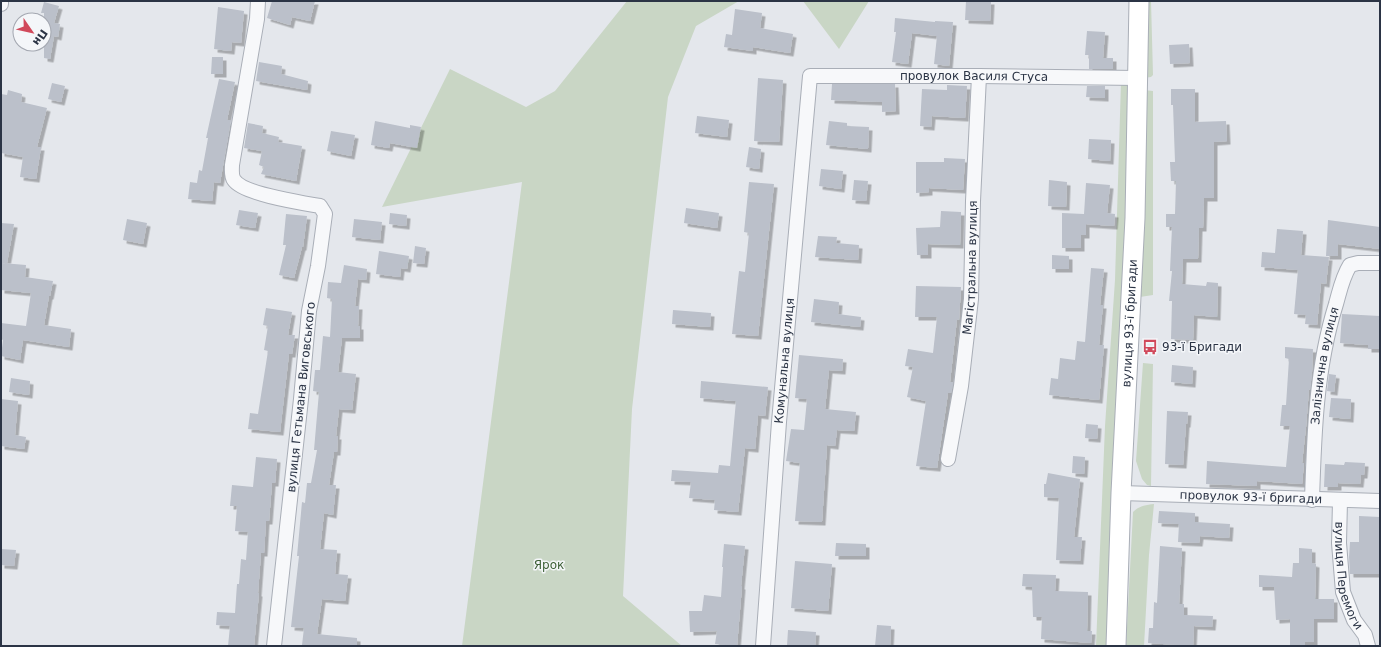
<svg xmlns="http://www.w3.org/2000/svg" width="1381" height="647" viewBox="0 0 1381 647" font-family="'DejaVu Sans',sans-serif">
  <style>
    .green { fill: #c9d6c5 }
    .building { fill: #bbc0ca; filter: url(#shadow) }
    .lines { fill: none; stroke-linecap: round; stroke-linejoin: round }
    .street-casing { stroke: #a9aeb7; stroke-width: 16 }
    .secondary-casing { stroke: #a9aeb7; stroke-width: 21 }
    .street { stroke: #f7f8fa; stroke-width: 14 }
    .secondary { stroke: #fff; stroke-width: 19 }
    .labels { text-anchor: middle; stroke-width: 3; stroke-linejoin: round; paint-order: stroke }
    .street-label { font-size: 12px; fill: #2b3445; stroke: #f4f6f9 }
    .poi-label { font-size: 12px; fill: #2b3445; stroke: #f4f6f9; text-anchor: start }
    .park-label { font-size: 12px; fill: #3f6138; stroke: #f4f6f9 }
  </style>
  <defs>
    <filter id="shadow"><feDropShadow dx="3.5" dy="3.5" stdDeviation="0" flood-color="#0004"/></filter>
  </defs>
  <rect width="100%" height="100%" fill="#e4e7ec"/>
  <path class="green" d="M627,1H739L696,26L668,97L632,409L623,596L682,646H462L522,182L382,207L450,69L526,107L555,91Z
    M803,1H869L839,49Z
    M1147,1H1151L1153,75L1151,77L1144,78Z
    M1121,82L1133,84L1109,646H1096L1105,426L1115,280Z
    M1144,90L1153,91V295L1140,297Z
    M1143,363L1153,364L1151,486L1147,485L1142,479L1136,461Z
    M1154,504L1149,555L1144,646H1126L1133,512C1139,506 1145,505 1154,504Z"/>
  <path class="building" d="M272,1H315L310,21L292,17L290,25L267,18Z
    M966,1H991L990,21L965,20Z
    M44,2L59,6L54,23L60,24L58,37L54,36L50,59L44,58V13H41Z
    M218,7L244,11L241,43L232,42L231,51L214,49Z
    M735,9L762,13L760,28L793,34L790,53L753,47V51L724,47L726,34L732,35Z
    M895,18L935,22V21L953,22L949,66L934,64L937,36L912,33L908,64L892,62L896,32H894Z
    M1087,31L1105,32L1103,58H1113V69H1089V55H1085Z
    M1189,44L1190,63L1170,64L1169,45Z
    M212,57H223V74H211Z
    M259,62L282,66L281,74L308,81L307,90L256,81Z
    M758,78L783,80L779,142L754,141Z
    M219,79L235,82L227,120H231L220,183L214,182L212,201L188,199L190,182L197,183L199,170L202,171L208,138H206Z
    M52,83L65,86L61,102L48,99Z
    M832,84H895L896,111L882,112V102L831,100Z
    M947,85L967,86L965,118L932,116L931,127L920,126L922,89L947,90Z
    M1087,86H1105V98L1086,97Z
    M1171,89H1195V122L1226,121L1227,141L1214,142V198H1204L1203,228H1199L1198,259H1183L1182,284L1206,286L1207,282L1218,283L1217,317L1194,315L1193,340L1171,339L1172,301H1169L1172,271H1170L1172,227H1166V214H1175L1176,181H1171L1170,162H1175L1173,105H1171Z
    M8,90L22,94L21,102L47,108L37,147H41L36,179L20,177L23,157L1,153V94L7,95Z
    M697,116L729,120L727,137L695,133Z
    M375,121L410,128V125L421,127L417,148L390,143L389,148L371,145Z
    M829,121L847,123V126L869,127L868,149L826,145Z
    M248,123L263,126L262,133L279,137L278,142L302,146L296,181L261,174L264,167L259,165L262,151L244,148Z
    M331,131L355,135L351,156L327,151Z
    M1089,139L1111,140L1110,161L1088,159Z
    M749,147L761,149L759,169L746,167Z
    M944,158L965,159L963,190L929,188V192L916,193V162H944Z
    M821,169L843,171L841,189L819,186Z
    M854,180L868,181L866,201L852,200Z
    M1049,180L1067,182L1066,207L1048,206Z
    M749,182L774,184L758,336L732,334L739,271L745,272L749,233L744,232Z
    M1086,183L1110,185L1107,213L1115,214L1114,226L1086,224V235H1081V248H1062V213L1084,214Z
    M686,208L719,213L717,228L684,223Z
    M239,210L258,213L255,228L236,225Z
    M941,211L961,212L960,245L928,244V255H917L916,228L940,227Z
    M390,213L407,215L406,226L389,224Z
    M286,214L307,216L303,247H302L294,278L279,275L286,245H283Z
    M127,219L147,223L143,244L123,240Z
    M354,219L382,222L380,240L352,237Z
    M1328,220L1380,227V249L1338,244V256H1326Z
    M1,223L14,224L7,263H1Z
    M1277,229L1303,231L1301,255L1329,257L1326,284L1321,283L1317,325L1305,324L1306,315L1294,314L1298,270L1261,267L1262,252L1275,253Z
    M818,236L837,237L836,243L859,245L858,260L815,257Z
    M415,246L426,248L424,264L413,263Z
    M379,251L409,256L407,269L401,268L400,277L376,274Z
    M1052,255L1069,256V269H1052Z
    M2,263L26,265L25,277L53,281L50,296H49L44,325L71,329L69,347L23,340L20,360L1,356L3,340L1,339V323L26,326L31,293L1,290Z
    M344,265L367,269L366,280L358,279L355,306H359L358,326H360V338H342L338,372L356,374L352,410L339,409L336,436H338L337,452H334L329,485H336L333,515L324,513L320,549L337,550L335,574L348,575L345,601L322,599L317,634L357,638V646H311L302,645L304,628L291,627L299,556H297L302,502L305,503L307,483H311L317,450H314L319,392L313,391L315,370H320L323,336L330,337L332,299L327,298L328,282L341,283Z
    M1091,268L1104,269L1100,305H1103L1099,345H1104L1099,400L1049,395L1051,378L1058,379L1060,358L1075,360L1077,341L1085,342Z
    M916,286L961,287L959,320L957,319L950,382H953V385L951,393H948L937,468L916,466L926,401L907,397L913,367L905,366L908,349L933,353L937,317H915Z
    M814,299L839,302L838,314L861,317L860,327L811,322Z
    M266,308L292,312L288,335H295L292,354H289L280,432L248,429L250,413L258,414L268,351L264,350L268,326L263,325Z
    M673,310L711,313L710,327L672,324Z
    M1342,314L1380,316V349H1368V345L1340,343Z
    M1285,347L1313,349L1312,372L1310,390L1309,389L1306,427L1302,463H1304L1302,484L1257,481V486L1206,484L1207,461L1286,467L1290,426H1280L1282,405H1286L1289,359L1285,358Z
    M799,355L843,359L842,371L829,370L825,409L856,412L854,431L837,430L835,446L827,445L822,522L795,521L800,463L786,461L791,429L804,430L807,399L795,398Z
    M1172,365L1193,367L1192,384L1171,382Z
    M1329,374L1336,375L1334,392L1327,391Z
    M11,378L30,381L29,395L9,392Z
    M701,381L768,387L765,416L758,415L755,449L745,448L738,512L714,510L715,500L689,498L691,482L671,481L672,470L718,473L719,465L730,466L736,401L700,398Z
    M1331,398L1351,399L1350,419L1329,417Z
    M1,399L18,401L15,435L26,437L24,449L1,446Z
    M1167,411L1188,412L1187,424H1186L1183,465L1165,464Z
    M1086,424L1098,425L1097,439L1085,438Z
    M1073,456L1085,457L1084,474L1072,473Z
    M256,457L277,459L275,483H272L269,521H266L264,553H261L258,593H259L254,646H228L230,626L216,625L217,612L235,613L237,584H239L241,559L246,560L248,532L235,531L237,506H230L232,485L253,487Z
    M1345,462L1365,463L1364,475H1361L1360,484L1338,483V487H1324L1325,464L1344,465Z
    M1048,473L1080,479L1074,537H1082L1080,561L1056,560L1059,498L1044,497V484H1046Z
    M1159,511L1195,513V522L1230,524L1229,538L1200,536L1199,543L1178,542L1179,524L1158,523Z
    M1359,516L1380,517V574H1350L1349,557L1350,542H1359Z
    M836,543L866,544V556H835Z
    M724,544L745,546L741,586H742L737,646L715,644L717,631L690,632L689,611H702L704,595L721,597L723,567H722Z
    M1160,546L1182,548L1179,604H1184V615L1213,616L1212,627L1194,626L1193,646L1148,643L1149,628H1153L1154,602L1157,603Z
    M1299,548L1312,549V563L1316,564L1315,599H1334V619H1314V642H1305V646H1290V619L1276,620L1274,587H1259V575L1292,577L1293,563H1299Z
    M1,549L16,550L14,566L1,565Z
    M795,561L832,564L828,611L791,608Z
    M1023,574L1056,575L1055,591L1088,592L1087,631H1092L1091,643L1041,639L1042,617H1033L1032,587L1022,586Z
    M877,625L891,626L890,646H875Z
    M788,630L816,632L815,646H787Z"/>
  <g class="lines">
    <defs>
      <g id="street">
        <path d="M258,1L257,19L232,165C232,170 231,176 234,180C243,194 303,203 320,206L325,214L318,266L309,311L301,399L274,646"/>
        <path d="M1,4V1"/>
        <path id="s1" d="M948,459L961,386L971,299L973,201L979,76"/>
        <path id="s2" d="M1121,493L1380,501"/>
        <path id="s3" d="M1312,500C1314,434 1316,368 1336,304C1340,290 1342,278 1350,265L1358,263H1380"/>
        <path id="s4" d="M1340,501L1339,543L1343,592L1354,620L1365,635L1368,646"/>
        <path id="s5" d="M763,646L779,422L810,76H979L1138,78"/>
      </g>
      <g id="secondary">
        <path id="s6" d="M1116,646L1121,493L1135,218L1139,1"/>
      </g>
    </defs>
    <use href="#street" class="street-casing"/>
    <use href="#secondary" class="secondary-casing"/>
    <use href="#street" class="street"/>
    <use href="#secondary" class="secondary"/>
  </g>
  <defs>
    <symbol id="bus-bare" viewBox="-9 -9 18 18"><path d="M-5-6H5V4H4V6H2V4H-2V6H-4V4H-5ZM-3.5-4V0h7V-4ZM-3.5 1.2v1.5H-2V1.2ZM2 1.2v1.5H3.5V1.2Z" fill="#d1495b" stroke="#f4f6f9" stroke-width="2.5" paint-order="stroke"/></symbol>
  </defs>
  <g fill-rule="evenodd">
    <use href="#bus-bare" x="1139" y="336" width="22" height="22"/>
  </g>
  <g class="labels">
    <g class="street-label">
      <text dy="4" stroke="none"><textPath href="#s5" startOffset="736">провулок Василя Стуса</textPath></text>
      <text dy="4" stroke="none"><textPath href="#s1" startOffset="193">Магістральна вулиця</textPath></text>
      <text dy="4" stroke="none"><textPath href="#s6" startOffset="323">вулиця 93-ї бригади</textPath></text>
      <text dy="4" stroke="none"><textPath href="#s5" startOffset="286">Комунальна вулиця</textPath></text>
      <text dy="4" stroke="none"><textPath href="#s3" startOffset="135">Залізнична вулиця</textPath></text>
      <text transform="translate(301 397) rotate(-84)" y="4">вулиця Гетьмана Виговського</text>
      <text dy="4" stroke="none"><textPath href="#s2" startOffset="130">провулок 93-ї бригади</textPath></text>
      <text dy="4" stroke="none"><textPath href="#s4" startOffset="76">вулиця Перемоги</textPath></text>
    </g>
    <g class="poi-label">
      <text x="1162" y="351">93-ї Бригади</text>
    </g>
    <g class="park-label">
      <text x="549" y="569">Ярок</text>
    </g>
  </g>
  <rect width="1381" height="647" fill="none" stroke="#2b3445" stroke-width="4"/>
  <g transform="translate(32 32) rotate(124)"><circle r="19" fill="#f4f6f9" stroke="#a4a8b1"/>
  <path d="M0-3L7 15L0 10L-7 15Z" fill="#d1495b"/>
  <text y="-6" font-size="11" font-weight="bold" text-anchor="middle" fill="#2b3445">Пн</text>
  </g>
</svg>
